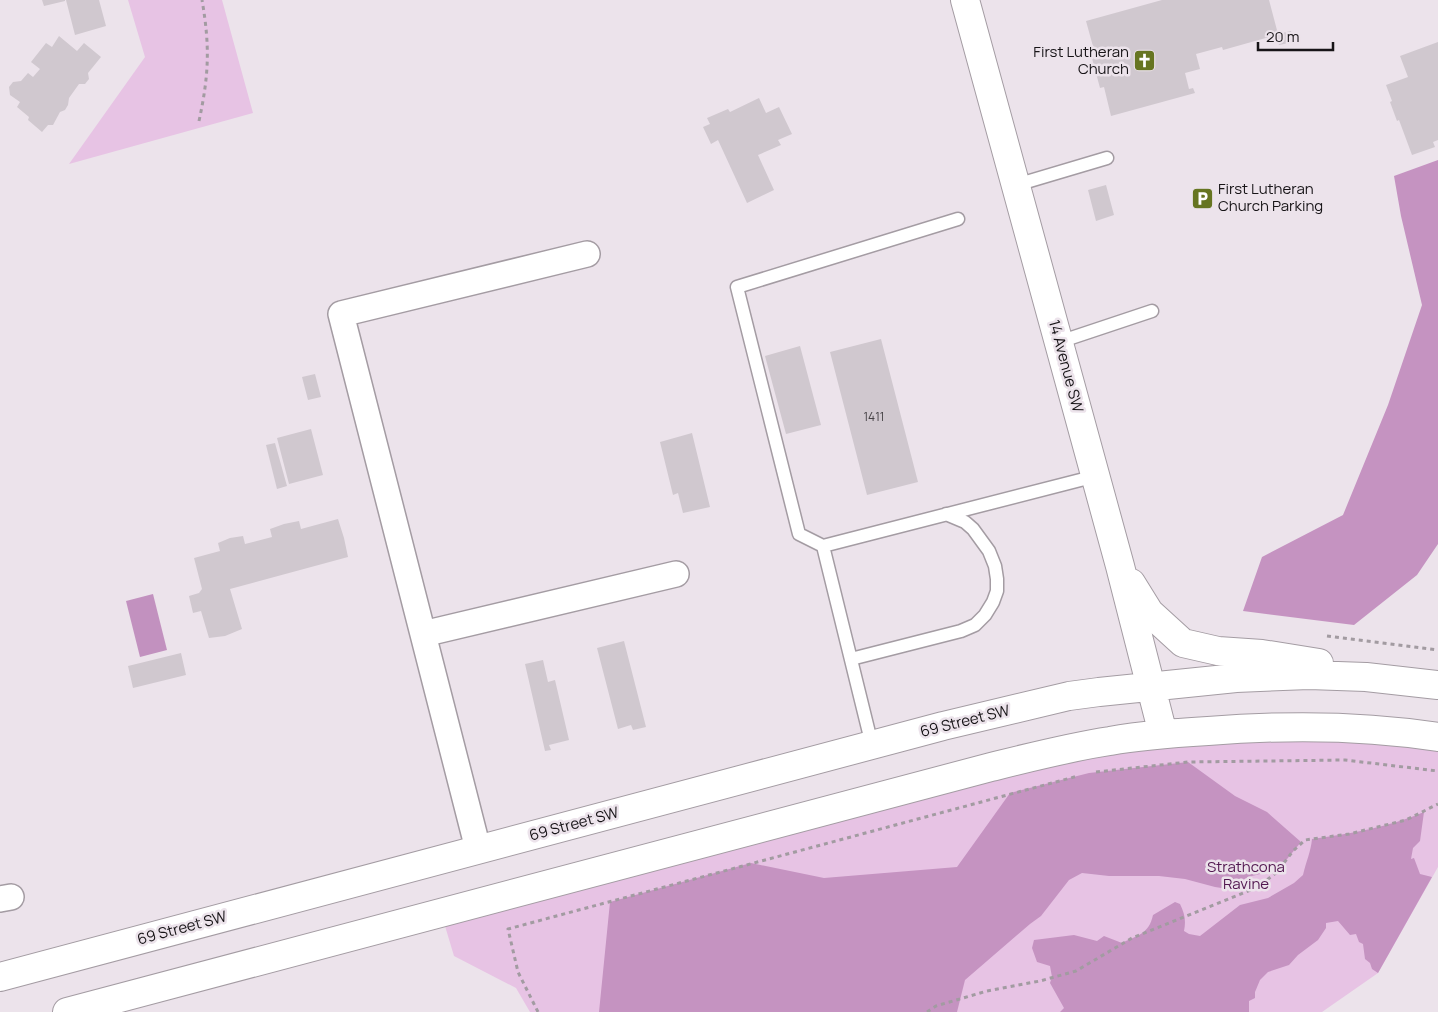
<svg xmlns="http://www.w3.org/2000/svg" width="1438" height="1012" viewBox="0 0 1438 1012" font-family="Manrope,sans-serif">
  <style>
    .green { fill: #e7c3e4 }
    .forest { fill: #c593c1 }
    .water { fill: #c291bf }
    .building { fill: #d0c8cf }
    .lines { fill: none; stroke-linecap: round; stroke-linejoin: round }
    .lane-casing { stroke: #a49ca3; stroke-width: 15 }
    .street-casing { stroke: #a49ca3; stroke-width: 28 }
    .secondary-casing { stroke: #a49ca3; stroke-width: 30 }
    .path { stroke: #a29ba1; stroke-width: 3; stroke-dasharray: 4 4; stroke-linecap: butt }
    .lane { stroke: #fff; stroke-width: 12 }
    .street { stroke: #fff; stroke-width: 25 }
    .secondary { stroke: #fff; stroke-width: 28 }
    .labels { text-anchor: middle; stroke-width: 5; stroke-linejoin: round; paint-order: stroke }
    .number-label { font-size: 12px; fill: #454145 }
    .poi-label { font-size: 15px; fill: #171417; stroke: #ece3eb; text-anchor: end }
    .street-label { font-size: 15px; fill: #171417; stroke: #ece3eb }
    .park-label { font-size: 15px; fill: #521750; stroke: #ece3eb }
  </style>
  <rect width="100%" height="100%" fill="#ece3eb"/>
  <path class="green" d="M128,0H222L253,113L69,164L145,57Z
    M1242,739L1339,741L1420,746L1438,749V867L1378,973L1322,1012H530L516,988L454,956L445,926L1026,767L1130,749Z"/>
  <path class="forest" d="M1438,160V544L1417,575L1354,625L1243,611L1262,557L1343,515L1388,405L1422,305L1401,216L1394,176Z
    M1188,762L1235,796L1267,812L1301,842L1283,864L1268,872L1248,877L1228,889L1215,887L1185,879L1159,876H1109L1082,873L1069,880L1041,916L1030,924L965,980L957,1012H599L610,902L751,863L824,878L957,867L1010,793L1089,773Z
    M1424,812L1420,841L1413,848L1411,859L1414,858L1420,874L1432,877L1378,973L1372,969L1370,963L1365,959L1363,944L1359,942L1356,934L1350,935L1338,921L1326,923V928L1318,940L1298,955L1289,965L1268,972L1260,980L1255,992V998L1249,1001V1012H1060L1064,1008L1050,983L1052,977L1050,966L1037,962L1032,948L1034,940L1074,935L1097,941L1104,936L1122,943C1138,935 1149,934 1153,915L1175,902L1180,904C1185,914 1186,921 1184,931L1189,934L1200,936L1240,905L1268,898L1294,883L1303,875C1306,862 1311,851 1312,839C1349,834 1390,827 1424,812Z"/>
  <path class="water" d="M153,594L167,650L140,657L126,601Z"/>
  <path class="building" d="M42,0H65V1L44,6Z
    M66,0H99L106,26L75,35Z
    M1162,0H1269L1278,34L1291,31L1294,42L1279,45L1276,35L1223,50L1222,47L1196,54L1200,69L1185,73L1189,89L1193,88L1195,93L1111,116L1104,87L1100,88L1090,51L1094,50L1086,21Z
    M59,36L77,51L84,43L101,57L88,73L89,79L85,84H79L69,98L68,105L65,110L60,112L53,125H48L42,132L28,120L29,117L17,107L20,102L10,95L9,87L13,82L21,81L28,73L33,77L40,69L31,62L46,43L52,47Z
    M1438,42V140L1433,142L1435,147L1412,155L1399,120L1397,121L1390,102L1392,101L1386,85L1408,77L1400,56Z
    M759,98L766,113L779,107L792,134L778,140L781,145L758,155L774,190L747,203L718,140L711,144L703,127L710,124L707,118L728,109L730,112Z
    M1106,185L1114,215L1096,221L1088,190Z
    M881,339L918,482L867,495L830,352Z
    M800,346L821,425L786,434L765,356Z
    M315,374L321,397L308,400L302,377Z
    M311,429L323,475L289,484L277,438Z
    M692,433L710,507L683,513L678,493L673,495L660,442Z
    M275,443L287,486L277,489L266,445Z
    M338,519L344,538L348,557L230,589L242,629L225,636L209,638L201,611L193,613L189,596L199,593L202,589L194,558L220,551L218,543L230,538L243,536L245,544L272,537L270,529L284,524L299,521L301,529Z
    M624,641L646,727L633,730L631,725L618,729L597,648Z
    M181,653L186,675L133,688L128,666Z
    M543,660L548,682L555,680L569,740L549,745L551,750L545,751L525,664Z"/>
  <g class="lines">
    <defs>
      <path id="lane" d="M1016,185L1107,158
        M1059,342L1152,311
        M823,546L799,534L737,287L958,219
        M851,659L961,631L975,625L985,615L993,602L997,591V579L995,566L989,551L973,529L965,522L946,514
        M872,745L823,546L1096,476"/>
      <path id="street" d="M423,634L676,574
        M478,849L341,314L587,254
        M0,899L11,897"/>
      <path id="secondary" d="M965,0L1120,566L1163,734
        M1131,583L1149,612L1183,643L1218,651L1262,654L1319,663
        M0,977L943,726L1069,696L1099,692L1236,678L1309,675L1366,677L1438,685
        M67,1012L991,767C1031,757 1070,747 1110,741C1142,735 1175,733 1208,731C1285,725 1362,725 1438,737"/>
    </defs>
    <use href="#lane" class="lane-casing"/>
    <use href="#street" class="street-casing"/>
    <use href="#secondary" class="secondary-casing"/>
    <path class="path" d="M199,121C209,75 210,46 202,0
      M1327,636L1438,650
      M1096,772L1188,762L1345,760L1438,771
      M538,1012L518,972L508,929L1078,776
      M927,1012L936,1006L987,991L1040,981L1076,971L1132,938L1258,887L1277,872L1293,851L1305,840L1349,834L1406,820L1438,804"/>
    <use href="#lane" class="lane"/>
    <use href="#street" class="street"/>
    <use href="#secondary" class="secondary"/>
  </g>
  <defs>
    <symbol id="church-square" viewBox="-11 -11 22 22"><rect x="-9" y="-9" width="18" height="18" rx="4" fill="#667521" stroke="#ece3eb"/><path d="M-1.2-6h2.4v3.5h3.3v2.4h-3.3V6h-2.4V-.1h-3.3v-2.4h3.3Z" fill="#fff"/></symbol>
    <symbol id="parking-square" viewBox="-11 -11 22 22"><rect x="-9" y="-9" width="18" height="18" rx="4" fill="#667521" stroke="#ece3eb"/><path d="M-3.5-5.5H1a3.5 3.5 0 0 1 0 7H-1V5.5H-3.5ZM-1-3.4V-.6H.8a1.4 1.4 0 0 0 0-2.8Z" fill="#fff"/></symbol>
  </defs>
  <g fill-rule="evenodd">
    <use href="#church-square" x="1132" y="48" width="25" height="25"/>
    <use href="#parking-square" x="1190" y="186" width="25" height="25"/>
  </g>
  <g class="labels">
    <g class="number-label">
      <text x="874" y="421">1411</text>
    </g>
    <g class="poi-label">
      <text x="1129" y="57">First Lutheran<tspan x="1129" dy="17">Church</tspan></text>
      <text x="1218" y="194" text-anchor="start">First Lutheran<tspan x="1218" dy="17">Church Parking</tspan></text>
    </g>
    <g class="street-label">
      <text transform="translate(1066 366) rotate(75)" y="5">14 Avenue SW</text>
      <text transform="translate(965 721) rotate(-14)" y="5">69 Street SW</text>
      <text transform="translate(574 824) rotate(-15)" y="5">69 Street SW</text>
      <text transform="translate(182 928) rotate(-15)" y="5">69 Street SW</text>
    </g>
    <g class="park-label">
      <text x="1246" y="872">Strathcona<tspan x="1246" dy="17">Ravine</tspan></text>
    </g>
  </g>
  <path d="M1258 42v8h75v-8" fill="none" stroke="#171417" stroke-width="2.5"/>
  <text x="1266" y="42" font-size="15" fill="#171417" stroke="#ece3eb" stroke-width="4" paint-order="stroke">20 m</text>
</svg>
